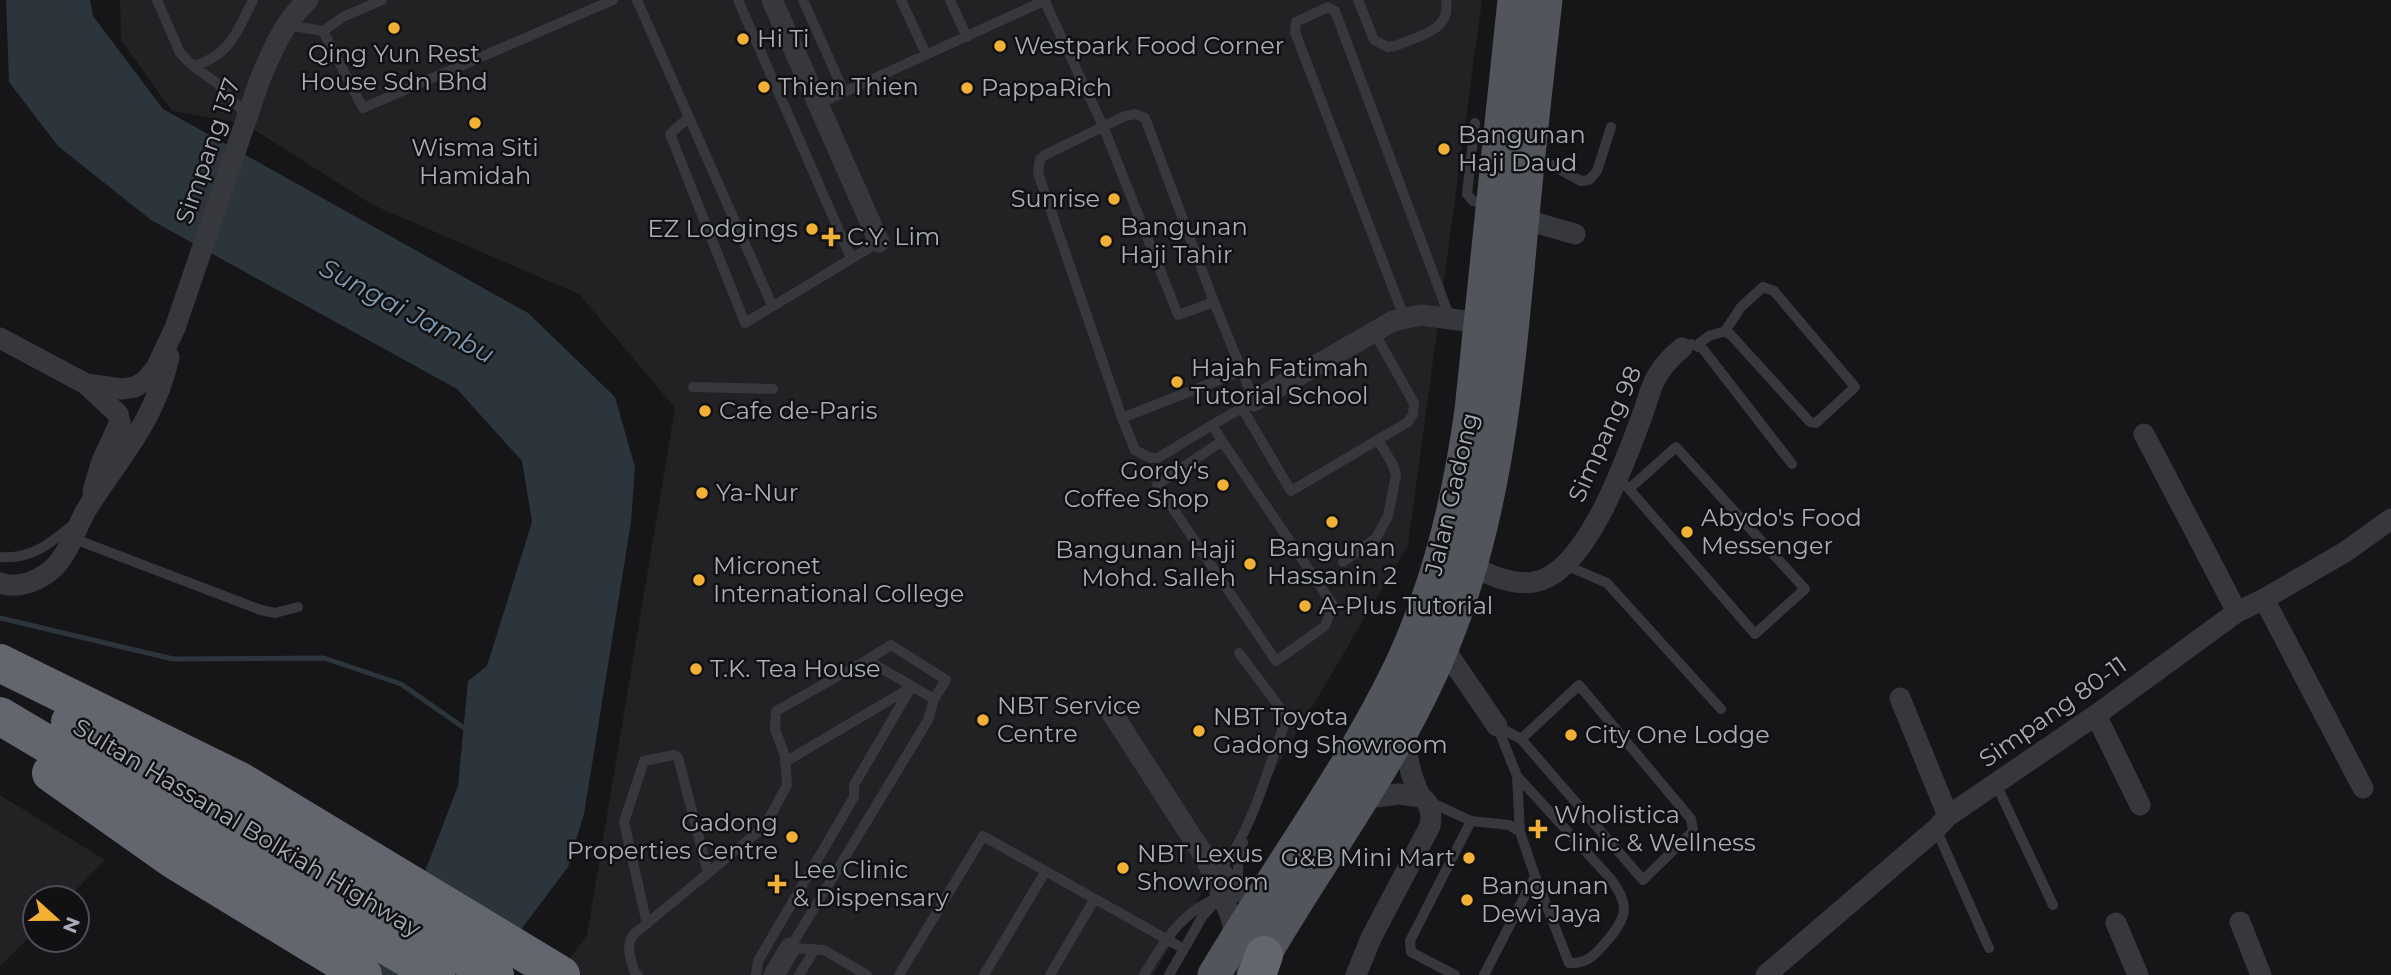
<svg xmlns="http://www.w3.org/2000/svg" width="2391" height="975" viewBox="0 0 2391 975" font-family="Montserrat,sans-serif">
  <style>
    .built { fill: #222225 }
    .water { fill: #2c353c }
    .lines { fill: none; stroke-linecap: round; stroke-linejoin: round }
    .stream { stroke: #2c353c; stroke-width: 5 }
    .service { stroke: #37383d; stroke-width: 10 }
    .minor { stroke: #37383d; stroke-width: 21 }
    .primary { stroke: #53555c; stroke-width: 33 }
    .motorway { stroke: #63666e; stroke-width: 38 }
    .poi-dot { fill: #f2b134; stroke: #111113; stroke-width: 2.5 }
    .labels { text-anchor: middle; stroke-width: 5; stroke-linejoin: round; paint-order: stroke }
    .poi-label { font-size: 24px; fill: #a8adb8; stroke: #111113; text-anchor: start }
    .street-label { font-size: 24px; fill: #a8adb8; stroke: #111113 }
    .water-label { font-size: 26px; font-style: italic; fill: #7f9bb3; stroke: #111113 }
  </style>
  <rect width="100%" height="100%" fill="#161618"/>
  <path class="built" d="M120,0H1482L1408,545L1153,975H557L587,935L675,408L579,294L373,205L245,124L172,111L121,40Z
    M0,795L105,860L68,898H35V931L0,966Z"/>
  <path class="water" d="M6,0H90L93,16L163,109L528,313L615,397L635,467L631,522L584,814L568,867L520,931L493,975H364L424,874L458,786L468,681L487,666L532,522L522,461L457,389L151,220L58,146L9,82Z"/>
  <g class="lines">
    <path class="stream" d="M0,618L173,659L324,658L401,684L470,732"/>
    <path class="service" d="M157,0L180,53L193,66L218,84L247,116
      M637,0L772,305
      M738,0L851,258
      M803,0L844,92
      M901,0L926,54
      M950,0L967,37
      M1044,0L1103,126L1178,315L1214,302L1145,118L1136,114L1125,116L1045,155L1040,159L1038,173L1122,418L1135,450L1150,458H1158L1212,425
      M1358,0L1374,40L1388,47L1395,46C1418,36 1452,31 1446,0
      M287,25L323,31L343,17L382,0
      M323,31L363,108L613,0
      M193,66C230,56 237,32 253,0
      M818,104L1046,0
      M689,117L670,134L745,323L879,242
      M1475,123L1467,194L1473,201L1490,205
      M1533,155L1581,181L1589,180L1597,171L1611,127
      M1214,302L1254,401L1212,425L1222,441L1157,485L1276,661L1325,626L1333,605L1222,441
      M1404,317L1295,32L1296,22L1328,7L1335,11L1450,318
      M1691,344L1703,349L1792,464
      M1697,345L1709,336L1725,331L1731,335L1810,422L1816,423L1855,387L1774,291L1763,287L1741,307L1725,331
      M693,387L773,389
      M1242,408L1291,491L1408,422L1413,414L1414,403L1374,332
      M1122,418L1242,371
      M1619,478L1629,489L1755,634L1805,589L1676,447L1629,489
      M72,538L261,610L275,613L298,607
      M0,557C31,560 51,543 74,524
      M1343,562L1376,538L1388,516L1396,475L1393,465L1378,440
      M1565,565L1607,583L1721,709
      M785,762L910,688
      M1517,776L1497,726L1521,739L1643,880L1693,831L1691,819L1579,685L1521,739
      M1517,776L1610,878C1631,905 1627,918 1606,942C1595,955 1587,964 1569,963L1535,876L1520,832Z
      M1996,784L2053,905
      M1428,801L1471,821L1509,825L1520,832
      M1936,829L1989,948
      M1220,870C1253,829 1266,774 1284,725L1281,709L1239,653
      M1238,885V863L1243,842
      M647,924L624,822L644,761L674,755L678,757L708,873
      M1184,949L1202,917L1219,898
      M638,975L635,973C631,959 625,948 633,935L765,826L787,785L785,756L775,729L776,711L867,660L934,699
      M756,975L758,961L854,797V785L912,686
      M799,975L815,949
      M867,975L824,950L790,948L928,720L934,699L946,680L891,645L867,660
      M899,975L983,836L1184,949L1169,975
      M984,975L1045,872
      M1050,975L1094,900
      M1144,975C1164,941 1184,908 1223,896
      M1455,975L1411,952L1410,941L1471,821
      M1484,975L1535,876"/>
    <path class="minor" d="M772,0L879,242
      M1523,219L1575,234
      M0,338L86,384L122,389L135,387L146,380L156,368L175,328L259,82C271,53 284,21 308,0
      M86,384L118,414L120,422L102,461L93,491
      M1254,401L1393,321L1421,315L1481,323
      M2144,434L2237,612
      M1472,567C1491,575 1513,586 1534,582C1586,574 1626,459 1642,416C1647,403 1650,388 1657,376C1664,364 1672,356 1682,348
      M0,583C17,589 36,582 50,571C69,556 75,528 88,507C121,455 155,421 169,357
      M2264,599L2363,788
      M1443,647L1497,726
      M1900,698L1948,816
      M1110,710L1206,859L1229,912L1233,924V943
      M2096,715L2140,805
      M1406,729C1406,755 1409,774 1421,797
      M1211,862L1239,891L1259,901
      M2240,922L2261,975
      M2116,923L2138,975
      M774,975L790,948
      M1356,975L1371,938L1430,826C1432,815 1431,803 1421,797L1399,794L1361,799
      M1766,975L1936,829L1948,816L2096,715L2237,612L2264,599L2345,552L2391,519"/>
    <path class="primary" d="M1214,975C1271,879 1338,788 1389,689C1434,603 1458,506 1471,410L1514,0
      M1253,975C1315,864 1395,764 1443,646C1497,515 1508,376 1521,237C1528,158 1537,79 1546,0"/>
    <path class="motorway" d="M0,663L240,781L561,975
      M0,716L436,975
      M70,722L346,888L495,975
      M51,773L174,860L363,975
      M1257,975L1264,955"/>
  </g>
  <g class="poi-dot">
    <circle cx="394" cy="28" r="7"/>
    <circle cx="743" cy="39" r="7"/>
    <circle cx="1000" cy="46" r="7"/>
    <circle cx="764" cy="87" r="7"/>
    <circle cx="967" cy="88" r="7"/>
    <circle cx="475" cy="123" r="7"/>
    <circle cx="1444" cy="149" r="7"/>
    <circle cx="1114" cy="199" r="7"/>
    <circle cx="812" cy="229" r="7"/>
    <path d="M827.5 226.5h7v7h7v7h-7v7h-7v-7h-7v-7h7z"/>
    <circle cx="1106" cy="241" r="7"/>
    <circle cx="1177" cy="382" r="7"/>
    <circle cx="705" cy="411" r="7"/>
    <circle cx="1223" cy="485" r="7"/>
    <circle cx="702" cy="493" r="7"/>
    <circle cx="1332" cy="522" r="7"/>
    <circle cx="1687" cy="532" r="7"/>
    <circle cx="1250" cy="564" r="7"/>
    <circle cx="699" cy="580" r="7"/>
    <circle cx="1305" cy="606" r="7"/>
    <circle cx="696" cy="669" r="7"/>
    <circle cx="983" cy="720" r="7"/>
    <circle cx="1199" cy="731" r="7"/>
    <circle cx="1571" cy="735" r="7"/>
    <path d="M1534.5 818.5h7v7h7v7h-7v7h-7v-7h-7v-7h7z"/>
    <circle cx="792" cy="837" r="7"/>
    <circle cx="1469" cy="858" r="7"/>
    <circle cx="1123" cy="868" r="7"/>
    <path d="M773.5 873.5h7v7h7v7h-7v7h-7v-7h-7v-7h7z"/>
    <circle cx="1467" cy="900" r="7"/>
  </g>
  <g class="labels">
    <g class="poi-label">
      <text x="757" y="47">Hi Ti</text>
      <text x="1014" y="54">Westpark Food Corner</text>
      <text x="394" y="62" text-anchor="middle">Qing Yun Rest<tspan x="394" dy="28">House Sdn Bhd</tspan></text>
      <text x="778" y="95">Thien Thien</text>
      <text x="981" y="96">PappaRich</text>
      <text x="1458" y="143">Bangunan<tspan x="1458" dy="28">Haji Daud</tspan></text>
      <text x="475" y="156" text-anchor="middle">Wisma Siti<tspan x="475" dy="28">Hamidah</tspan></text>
      <text x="1100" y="207" text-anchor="end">Sunrise</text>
      <text x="1120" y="235">Bangunan<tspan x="1120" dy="28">Haji Tahir</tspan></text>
      <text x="798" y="237" text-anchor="end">EZ Lodgings</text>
      <text x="847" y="245">C.Y. Lim</text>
      <text x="1191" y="376">Hajah Fatimah<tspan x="1191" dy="28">Tutorial School</tspan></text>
      <text x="719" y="419">Cafe de-Paris</text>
      <text x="1209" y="479" text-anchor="end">Gordy's<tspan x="1209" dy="28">Coffee Shop</tspan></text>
      <text x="716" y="501">Ya-Nur</text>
      <text x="1701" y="526">Abydo's Food<tspan x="1701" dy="28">Messenger</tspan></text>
      <text x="1332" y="556" text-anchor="middle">Bangunan<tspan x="1332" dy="28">Hassanin 2</tspan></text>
      <text x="1236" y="558" text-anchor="end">Bangunan Haji<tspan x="1236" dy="28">Mohd. Salleh</tspan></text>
      <text x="713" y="574">Micronet<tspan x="713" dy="28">International College</tspan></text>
      <text x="1319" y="614">A-Plus Tutorial</text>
      <text x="710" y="677">T.K. Tea House</text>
      <text x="997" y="714">NBT Service<tspan x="997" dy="28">Centre</tspan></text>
      <text x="1213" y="725">NBT Toyota<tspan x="1213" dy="28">Gadong Showroom</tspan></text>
      <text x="1585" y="743">City One Lodge</text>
      <text x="1554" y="823">Wholistica<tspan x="1554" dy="28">Clinic &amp; Wellness</tspan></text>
      <text x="778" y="831" text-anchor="end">Gadong<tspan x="778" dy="28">Properties Centre</tspan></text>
      <text x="1137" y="862">NBT Lexus<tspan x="1137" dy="28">Showroom</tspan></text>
      <text x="1455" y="866" text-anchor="end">G&amp;B Mini Mart</text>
      <text x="793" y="878">Lee Clinic<tspan x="793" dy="28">&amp; Dispensary</tspan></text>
      <text x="1481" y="894">Bangunan<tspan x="1481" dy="28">Dewi Jaya</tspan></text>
    </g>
    <g class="street-label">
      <text transform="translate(208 151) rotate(-71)" y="8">Simpang 137</text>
      <text transform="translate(1605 434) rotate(-66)" y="8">Simpang 98</text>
      <text transform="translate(1452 494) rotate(-77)" y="8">Jalan Gadong</text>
      <text transform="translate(2053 712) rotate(-35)" y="8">Simpang 80-11</text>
      <text transform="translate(247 828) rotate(31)" y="8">Sultan Hassanal Bolkiah Highway</text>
    </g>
    <g class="water-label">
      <text transform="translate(407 311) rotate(28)" y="9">Sungai Jambu</text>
    </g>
  </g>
  <g transform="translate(56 919) rotate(111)"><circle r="33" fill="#111113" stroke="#4d4f55" stroke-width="2"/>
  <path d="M0-5L12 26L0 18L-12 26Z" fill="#f2b134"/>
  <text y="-10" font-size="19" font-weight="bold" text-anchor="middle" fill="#a8adb8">N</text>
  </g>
</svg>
